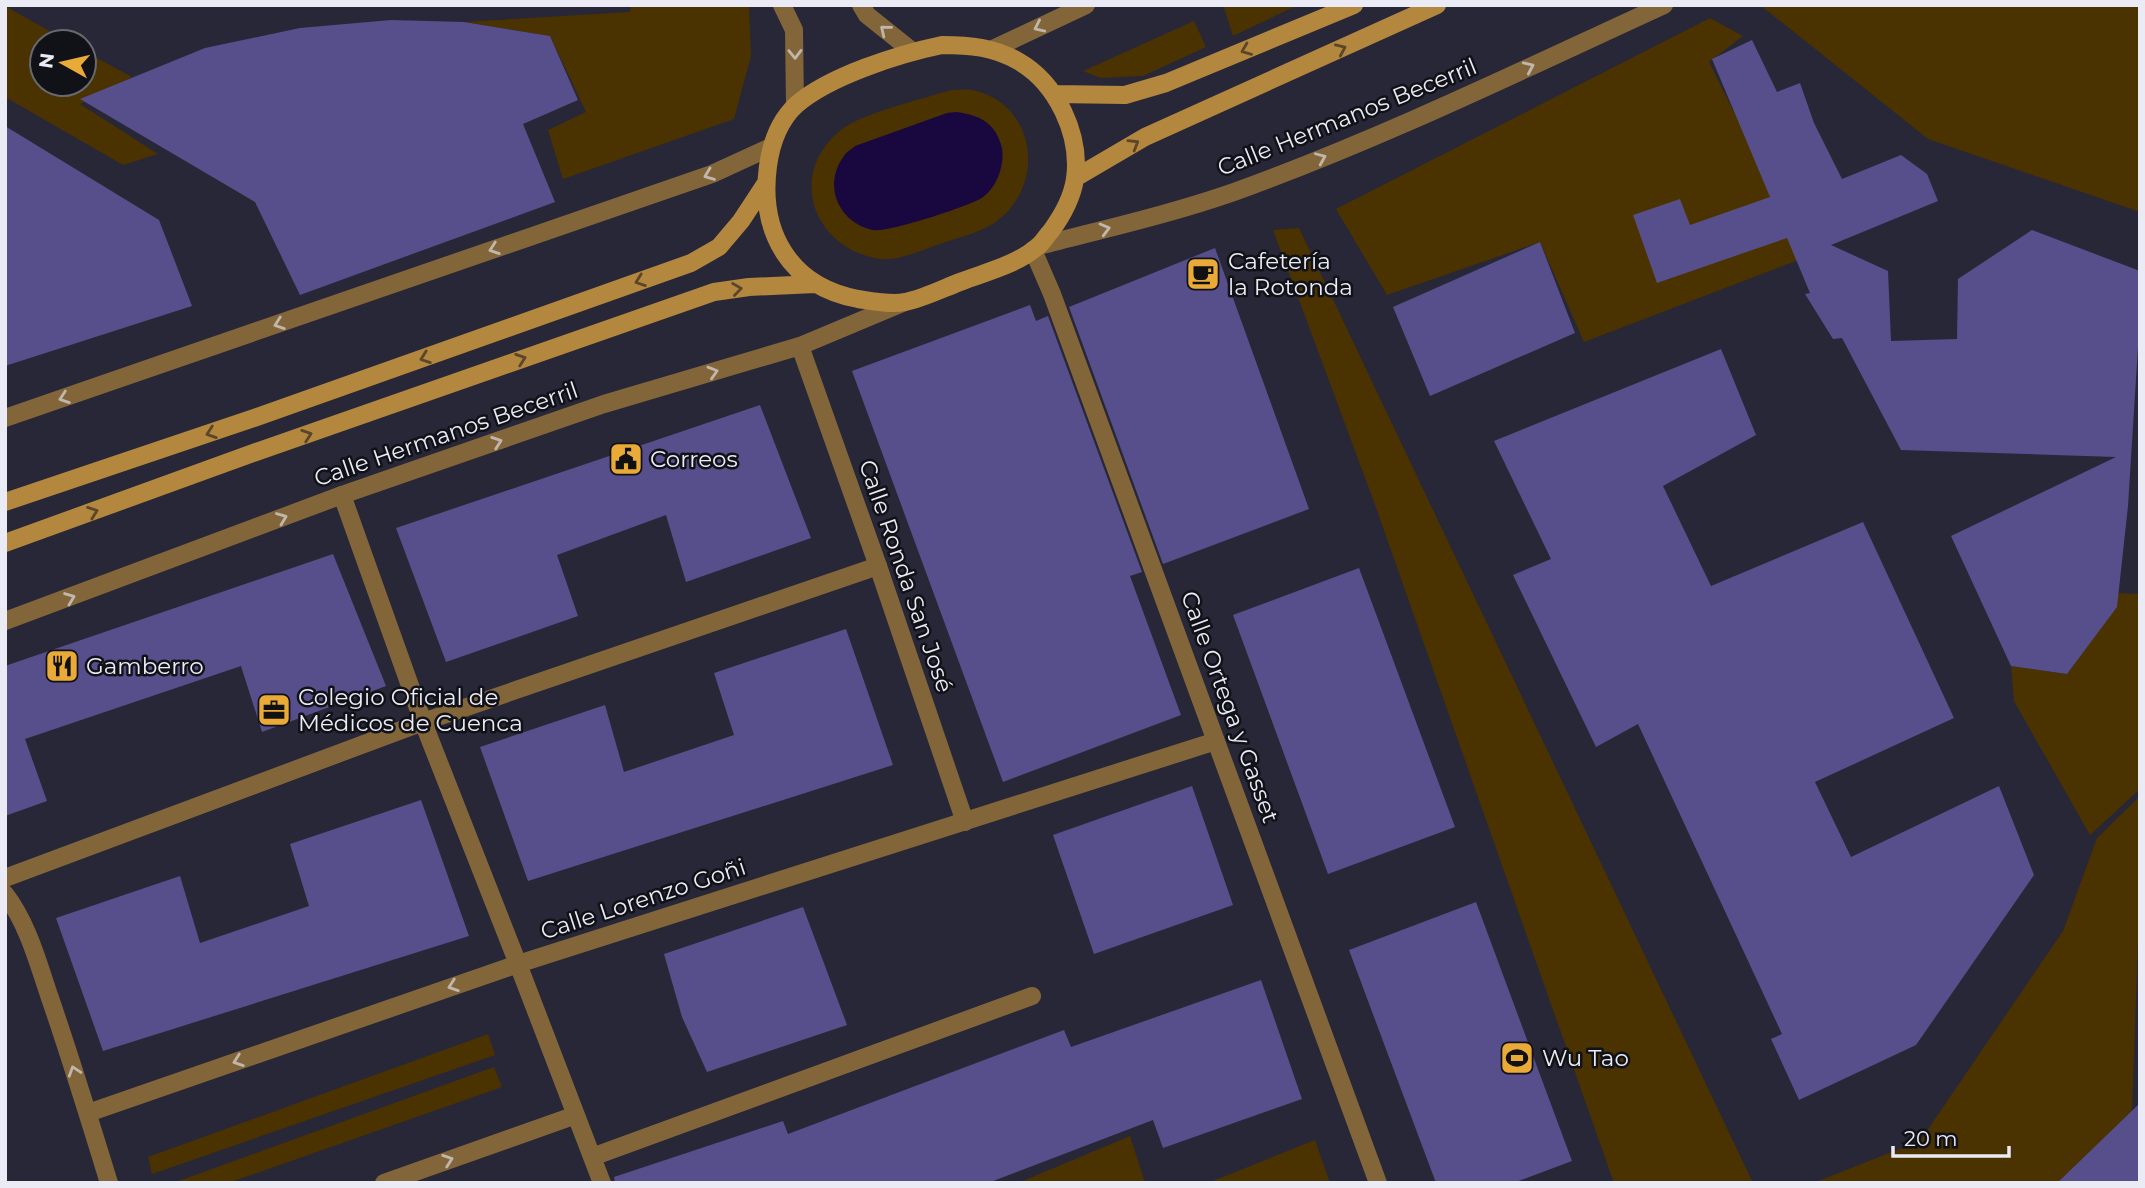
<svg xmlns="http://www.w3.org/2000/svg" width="2145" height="1188" viewBox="0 0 2145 1188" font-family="Montserrat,sans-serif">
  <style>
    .green { fill: #4b3201 }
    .water { fill: #18083f }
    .building { fill: #564f8b }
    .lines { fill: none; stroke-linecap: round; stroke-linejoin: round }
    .pedestrian { stroke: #82663a; stroke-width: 18 }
    .minor { stroke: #82663a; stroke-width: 18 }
    .tertiary { stroke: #82663a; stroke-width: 18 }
    .secondary { stroke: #b4873e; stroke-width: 18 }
    .oneway { stroke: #c1b6ab }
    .oneway2 { stroke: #5a4629 }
    .labels { text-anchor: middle; stroke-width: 5; stroke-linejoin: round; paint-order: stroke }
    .street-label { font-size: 23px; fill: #ebebf6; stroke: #111118 }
    .poi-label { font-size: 23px; fill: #ebebf6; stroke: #111118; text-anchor: start }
  </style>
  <rect width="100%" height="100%" fill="#282737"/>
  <path class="green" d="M631,5H749L751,56L734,119L563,179L548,130L586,112L550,36L464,22L630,12Z
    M1223,5H1298L1233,36Z
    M1760,5H2140V212L1928,139Z
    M5,6L69,42H42V84H84V51L132,77L80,104L158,154L123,165L5,97Z
    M1710,18L1743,36L1709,62L1806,257L1584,342L1540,242L1387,295L1336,209Z
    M1194,21L1206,47L1143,76L1100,78L1083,71Z
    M951,90C958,90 966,89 972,90C1032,102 1046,175 1004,215C987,232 959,237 937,245C920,251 898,261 880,259C813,249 786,174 841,130C862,113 923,99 951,90Z
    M1299,228L1753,1183H1614L1374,502L1273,230Z
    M2118,593L2140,594V789L2090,835L2014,701L2011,666L2067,674L2116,607Z
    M2140,796V883L2132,1111L2057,1183H1813L1920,1141L2063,931L2097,838Z
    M488,1034L495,1055L152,1174L148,1157Z
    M494,1067L502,1087L228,1183H173Z
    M1130,1136L1145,1183H1018Z
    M1315,1140L1330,1183H1208Z"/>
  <path class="water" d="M956,112C980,115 996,123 1002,148C1005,166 996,190 980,199C966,207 887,233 873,230C839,223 822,185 844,156C846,152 852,149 855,146L947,113Z"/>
  <path class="building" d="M391,20L464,22L550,36L578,100L523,124L555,202L300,295L255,202L80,99L205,48L300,28Z
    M1752,40L1777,92L1800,83L1814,123L1842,179L1901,155L1927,174L1938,201L1831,245L1888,271L1891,341L1957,339L1958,279L2032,230L2140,271V315L2128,506L2117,607L2067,674L2011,666L1951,536L2116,457L1901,450L1842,338L1833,339L1805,294L1810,293L1787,238L1657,283L1633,215L1680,199L1690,225L1770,197L1712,59Z
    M5,126L159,220L192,306L5,366Z
    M1540,242L1575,333L1430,396L1393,307Z
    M1215,248L1309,509L1163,564L1069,307Z
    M1030,305L1036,321L1048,316L1142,572L1130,576L1181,715L1003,782L852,371Z
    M1721,349L1756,435L1663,486L1711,586L1863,522L1954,718L1815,782L1851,857L1999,786L2034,875L1916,1045L1799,1100L1771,1039L1782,1034L1638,724L1596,747L1513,575L1551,559L1494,441Z
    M760,405L811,538L686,582L666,515L557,555L578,616L446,662L396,528Z
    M333,554L386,686L262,732L241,666L25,739L47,801L5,816V666Z
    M1359,568L1455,827L1328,874L1233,615Z
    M846,629L893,765L528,881L480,747L605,705L624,772L734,735L714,673Z
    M1192,786L1233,905L1094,954L1053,835Z
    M421,800L469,936L103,1051L56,918L180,876L200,943L309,906L290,844Z
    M1476,902L1572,1161L1513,1183H1436L1349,950Z
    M803,907L847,1025L707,1072L682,1017L664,954Z
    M1261,980L1302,1099L1163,1148L1153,1120L988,1183H615L614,1177L783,1121L788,1134L1064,1030L1071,1047Z
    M2140,1103V1183H2057Z"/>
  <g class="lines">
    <path class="pedestrian" d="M342,495L423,722L518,964
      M5,878L423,722L878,566"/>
    <path class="minor" d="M993,49L1086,5
      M1039,246C1104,229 1171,214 1234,192C1381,139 1522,70 1664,5
      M1033,250L1052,294L1378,1183
      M800,346L878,566L965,822
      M5,418L712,174L771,147
      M5,621L342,495L604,404L800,346L905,302
      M5,894C28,924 38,963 50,998C71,1059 90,1121 109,1183
      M518,964L602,1183
      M88,1113L518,964L1216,741
      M592,1157L1032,996
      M384,1183L576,1115"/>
    <path class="tertiary" d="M782,5L794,30L795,106
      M861,5L867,15L912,51"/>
    <path class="secondary" d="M942,45C970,45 993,47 1018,61C1057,83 1081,135 1075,179C1072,198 1062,216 1051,231C1046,236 1043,243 1037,247C1016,265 986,272 960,282C944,288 922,299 905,302C891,305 872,301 858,299C790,286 759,233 768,166C771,144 779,121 796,105C829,76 899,54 942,45Z
      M1054,94L1125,95L1166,83L1354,5
      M1075,178L1145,137L1437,5
      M5,502L257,417L691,263L719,247L741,221L766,183
      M5,543L256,452L714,292L749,287L815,284"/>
  </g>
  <defs><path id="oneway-chevron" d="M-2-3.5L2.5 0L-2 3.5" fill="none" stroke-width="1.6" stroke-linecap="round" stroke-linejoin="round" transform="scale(1.75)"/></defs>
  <g class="oneway">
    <use href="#oneway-chevron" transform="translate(1039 27) rotate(155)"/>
    <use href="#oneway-chevron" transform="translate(885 30) rotate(-141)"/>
    <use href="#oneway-chevron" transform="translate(795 54) rotate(89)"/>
    <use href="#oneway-chevron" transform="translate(1529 67) rotate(-24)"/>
    <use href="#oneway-chevron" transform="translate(1321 158) rotate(-23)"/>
    <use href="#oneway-chevron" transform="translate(709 175) rotate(159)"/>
    <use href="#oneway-chevron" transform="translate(1105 229) rotate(-15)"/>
    <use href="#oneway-chevron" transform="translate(494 249) rotate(161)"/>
    <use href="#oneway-chevron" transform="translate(279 324) rotate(161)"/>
    <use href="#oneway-chevron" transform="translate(713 372) rotate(-17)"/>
    <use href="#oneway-chevron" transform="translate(64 398) rotate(161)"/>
    <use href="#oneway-chevron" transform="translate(497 442) rotate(-19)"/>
    <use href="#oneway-chevron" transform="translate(282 518) rotate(-21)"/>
    <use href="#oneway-chevron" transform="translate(70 598) rotate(-21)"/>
    <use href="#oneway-chevron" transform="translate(453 986) rotate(161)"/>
    <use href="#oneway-chevron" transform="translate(238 1061) rotate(161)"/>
    <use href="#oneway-chevron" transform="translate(74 1071) rotate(-108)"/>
    <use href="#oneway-chevron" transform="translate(448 1160) rotate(-19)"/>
  </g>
  <g class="oneway2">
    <use href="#oneway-chevron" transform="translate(1341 49) rotate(-24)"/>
    <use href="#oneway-chevron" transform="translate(1246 50) rotate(158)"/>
    <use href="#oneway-chevron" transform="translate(1134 144) rotate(-31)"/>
    <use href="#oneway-chevron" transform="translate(640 281) rotate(160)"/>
    <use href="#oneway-chevron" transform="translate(737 289) rotate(-8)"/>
    <use href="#oneway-chevron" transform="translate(425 358) rotate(160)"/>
    <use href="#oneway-chevron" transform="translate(521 359) rotate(-19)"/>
    <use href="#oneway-chevron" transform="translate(211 433) rotate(161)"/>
    <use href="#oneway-chevron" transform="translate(307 435) rotate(-19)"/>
    <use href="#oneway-chevron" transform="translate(93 512) rotate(-20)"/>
  </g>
  <defs>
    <symbol id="cafe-square" viewBox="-11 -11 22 22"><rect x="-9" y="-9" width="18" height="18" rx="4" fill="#eaaa38" stroke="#111118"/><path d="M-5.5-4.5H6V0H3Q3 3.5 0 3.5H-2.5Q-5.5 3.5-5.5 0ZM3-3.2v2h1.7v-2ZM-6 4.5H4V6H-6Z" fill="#111"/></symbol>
    <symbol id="civic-square" viewBox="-11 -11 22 22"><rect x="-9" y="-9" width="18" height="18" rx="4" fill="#eaaa38" stroke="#111118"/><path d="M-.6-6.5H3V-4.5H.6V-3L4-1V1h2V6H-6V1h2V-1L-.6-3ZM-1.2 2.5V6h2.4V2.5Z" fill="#111"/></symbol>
    <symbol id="restaurant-square" viewBox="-11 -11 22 22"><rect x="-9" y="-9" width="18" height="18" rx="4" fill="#eaaa38" stroke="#111118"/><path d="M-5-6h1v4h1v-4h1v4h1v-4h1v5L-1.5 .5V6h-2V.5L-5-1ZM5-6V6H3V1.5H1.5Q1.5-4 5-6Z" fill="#111"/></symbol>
    <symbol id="office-square" viewBox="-11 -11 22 22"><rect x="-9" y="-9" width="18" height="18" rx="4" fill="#eaaa38" stroke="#111118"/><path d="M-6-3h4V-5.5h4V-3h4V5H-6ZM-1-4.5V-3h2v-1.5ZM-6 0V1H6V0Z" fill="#111"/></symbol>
    <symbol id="stadium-square" viewBox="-11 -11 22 22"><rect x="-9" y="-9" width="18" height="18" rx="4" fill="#eaaa38" stroke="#111118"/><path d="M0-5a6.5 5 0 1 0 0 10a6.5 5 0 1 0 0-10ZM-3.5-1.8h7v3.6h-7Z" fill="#111"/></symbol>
  </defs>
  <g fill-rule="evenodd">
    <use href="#cafe-square" x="1184" y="255" width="38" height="38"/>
    <use href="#civic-square" x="607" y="440" width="38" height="38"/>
    <use href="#restaurant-square" x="43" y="647" width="38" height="38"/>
    <use href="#office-square" x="255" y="691" width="38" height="38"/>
    <use href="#stadium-square" x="1498" y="1039" width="38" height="38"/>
  </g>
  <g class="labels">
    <g class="street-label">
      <text transform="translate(1347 117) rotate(-22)" y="8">Calle Hermanos Becerril</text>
      <text transform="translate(446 434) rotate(-19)" y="8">Calle Hermanos Becerril</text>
      <text transform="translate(906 576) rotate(71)" y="8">Calle Ronda San José</text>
      <text transform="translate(1230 707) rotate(70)" y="8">Calle Ortega y Gasset</text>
      <text transform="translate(643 899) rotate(-18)" y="8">Calle Lorenzo Goñi</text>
    </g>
    <g class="poi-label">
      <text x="1228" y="269">Cafetería<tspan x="1228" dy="26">la Rotonda</tspan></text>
      <text x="650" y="467">Correos</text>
      <text x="86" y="674">Gamberro</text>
      <text x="298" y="705">Colegio Oficial de<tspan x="298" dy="26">Médicos de Cuenca</tspan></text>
      <text x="1542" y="1066">Wu Tao</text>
    </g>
  </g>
  <rect width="2145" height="1188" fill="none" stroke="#ebebf6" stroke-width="14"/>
  <g transform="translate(63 63) rotate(278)"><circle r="33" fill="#111118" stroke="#686871" stroke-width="2"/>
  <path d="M0-5L12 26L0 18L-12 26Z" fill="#eaaa38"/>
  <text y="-10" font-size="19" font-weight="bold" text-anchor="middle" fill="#ebebf6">N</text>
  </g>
  <path d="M1893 1146v10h116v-10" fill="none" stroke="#ebebf6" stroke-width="3.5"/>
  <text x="1904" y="1146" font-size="21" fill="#ebebf6" stroke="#111118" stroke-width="5" paint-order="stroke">20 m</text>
</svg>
